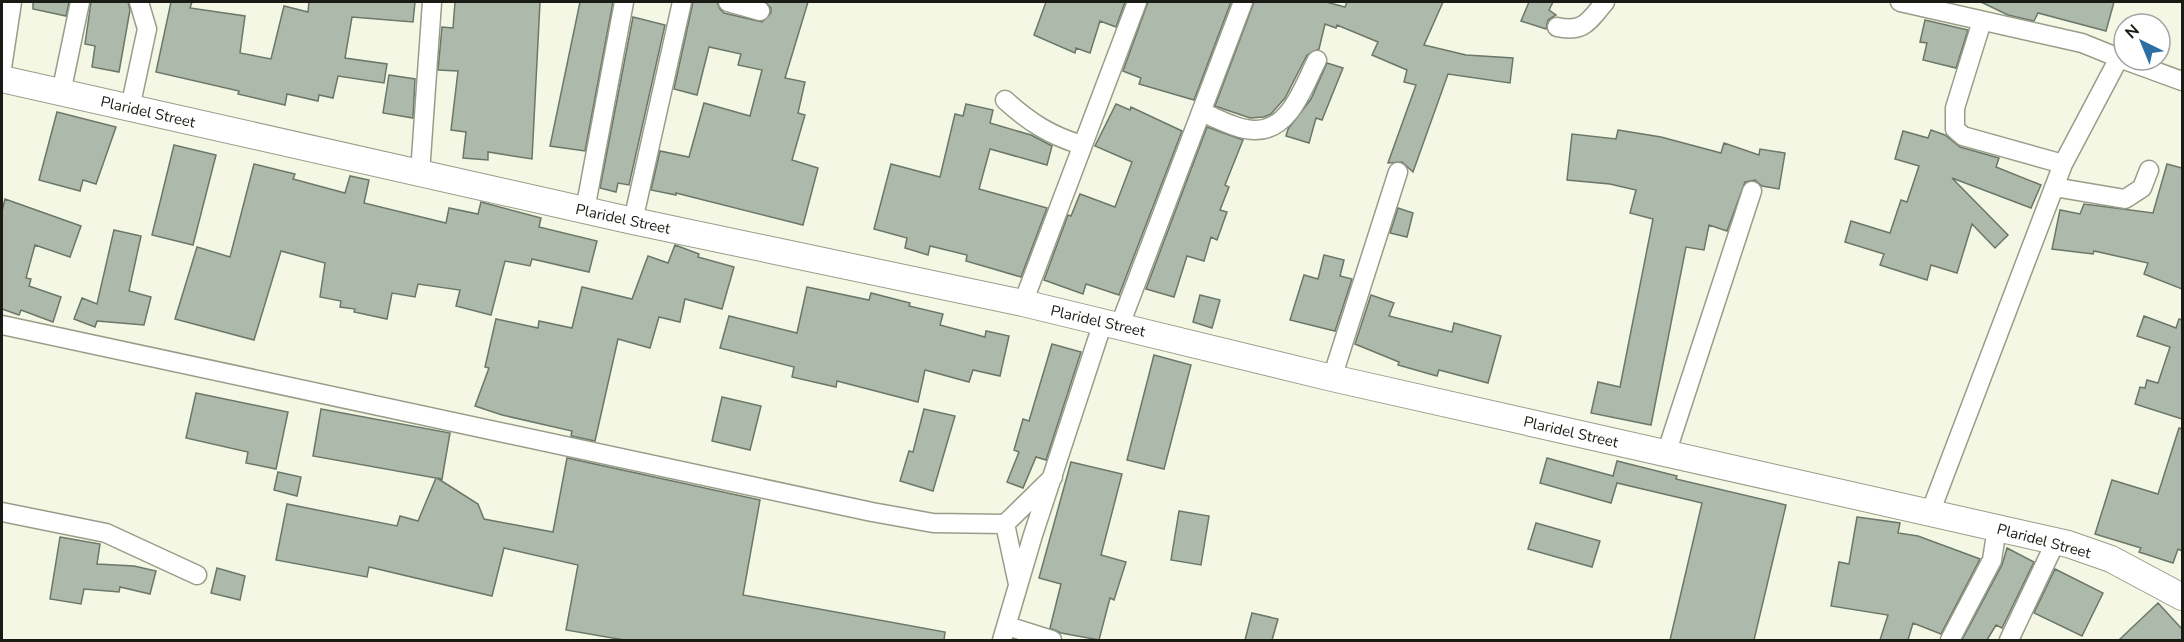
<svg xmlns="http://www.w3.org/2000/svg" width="2184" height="642" viewBox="0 0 2184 642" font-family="'Nunito Sans',sans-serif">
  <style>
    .building { fill: #adbaab; stroke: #6b7769; stroke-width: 1.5 }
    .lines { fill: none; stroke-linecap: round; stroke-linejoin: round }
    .street-casing { stroke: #999c89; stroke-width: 21 }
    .secondary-casing { stroke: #999c89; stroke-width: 28 }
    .street { stroke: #fff; stroke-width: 18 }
    .secondary { stroke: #fff; stroke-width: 26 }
    .labels { text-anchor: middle; stroke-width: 4.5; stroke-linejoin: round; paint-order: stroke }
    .street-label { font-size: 15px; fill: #1a1b14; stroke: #fff }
  </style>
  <rect width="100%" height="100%" fill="#f4f7e3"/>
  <path class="building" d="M33,2H69L66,16L33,9Z
    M91,2H128L130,10L119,72L92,67L95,46L85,44Z
    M171,2H192L190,8L245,16L240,53L271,59L284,6L308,12L309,2H415L413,22L352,17L345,58L387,64L384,83L338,76L333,98L319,95L318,101L287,94L285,105L238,94L239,91L156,72Z
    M455,2H540L532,159L488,152V160L463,158L466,132L451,130L458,71L438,70L442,27L453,28Z
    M580,2H613L585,151L550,146Z
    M693,2H717L720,9L724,13L762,22L771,13V8L765,2H808L785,78L805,82L798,113L805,115L792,160L818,168L803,225L676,193V195L651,190L660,151L689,157L704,103L750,116L762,70L738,65L741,54L709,47L697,95L674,89Z
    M1046,2H1125L1116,27L1100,21L1090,53L1076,48L1075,53L1034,35Z
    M1148,2H1231L1194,100L1139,84L1141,78L1123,71Z
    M1254,2H1326L1345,7L1347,2H1443L1424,45L1466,55L1513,58L1510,83L1448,74L1413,172L1402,162L1388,163L1416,85L1404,82L1407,70L1372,55L1378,42L1337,25L1336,28L1325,24L1319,49L1307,55L1285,98L1271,114L1264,117L1250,118L1215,106Z
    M1529,2H1553L1549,10L1556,15L1548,20L1546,29L1521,21Z
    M1981,2H2114L2106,31L2038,13L2034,21L2008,15Z
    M633,17L665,25L629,185L618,183L616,192L600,188Z
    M1925,20L1968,30L1956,68L1923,60L1927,43L1920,42Z
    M1327,63L1343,68L1322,120L1316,118L1309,143L1286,136L1288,129L1311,99Z
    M389,75L415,79L413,118L383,113Z
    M966,104L993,110L990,123L1031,135L1052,146L1047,165L990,149L979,189L1047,208L1021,277L966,261L967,255L930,246L928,255L905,248L907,238L874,229L891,164L940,177L955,114L963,116Z
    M1116,104L1130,110L1131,107L1182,131L1119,295L1086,284L1083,294L1044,280L1068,215L1071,216L1080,194L1115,207L1132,162L1095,146Z
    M57,112L116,127L96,184L83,180L80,191L39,180Z
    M1207,127L1243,140L1225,185L1229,187L1220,210L1227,212L1217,240L1211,237L1204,261L1187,256L1174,297L1146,289Z
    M1618,130L1661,137L1721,153L1724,143L1759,155L1760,149L1785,153L1779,189L1762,186L1755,180L1745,182L1727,231L1709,225L1704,250L1686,247L1651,425L1591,413L1598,382L1620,387L1653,219L1630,213L1636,190L1610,184L1567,180L1572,134L1616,139Z
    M1931,130L1945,135L1960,147L1999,158L1996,167L2041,185L2031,208L1952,178L2008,235L1995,248L1972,224L1957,273L1931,265L1927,280L1880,265L1884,254L1845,242L1851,221L1890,233L1901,200L1907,202L1919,166L1895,159L1903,131L1928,138Z
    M174,145L216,155L193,245L152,235Z
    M254,164L295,174L293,179L345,193L350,176L369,180L364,203L446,223L449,208L478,214L481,202L541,218L539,227L597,241L589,272L532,259L530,266L505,261L491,315L456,306L460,290L418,284L415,297L392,293L387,319L354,312L355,309L340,307L341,301L320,297L325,263L281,251L254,340L175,319L197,247L230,257Z
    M2167,164L2182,168V289L2144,274L2148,263L2094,251L2093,254L2052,249L2060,210L2080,214L2084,204L2153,213Z
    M5,199L81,226L70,257L35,245L26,278L31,279L29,286L61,297L53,322L21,310L19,315L2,309V211Z
    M1398,208L1413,213L1407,237L1390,233Z
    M114,230L141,236L129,291L151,297L144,325L97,321L95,327L74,319L82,298L97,304Z
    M675,245L699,254L698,257L734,267L722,309L685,299L680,322L659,317L650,348L618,339L595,441L571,436L572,431L502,415L475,406L489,368L485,367L496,319L538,328L539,321L572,328L582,287L632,299L648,256L668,263Z
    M1324,255L1344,260L1340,276L1352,279L1335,331L1290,320L1304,275L1318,279Z
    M807,287L869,300L871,293L910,303L909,306L943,314L940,325L985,337L986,331L1009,336L1000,376L973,370L969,382L925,370L918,402L837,381L836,387L792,377L794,367L720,348L729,316L797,333Z
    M1200,295L1220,300L1212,328L1193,322Z
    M1371,295L1394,303L1389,316L1452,332L1454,323L1501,336L1488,383L1439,370L1437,376L1398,365L1399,362L1355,344Z
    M2144,316L2176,328L2179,319L2182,320V419L2135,404L2140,387L2145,388L2147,380L2158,383L2170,347L2137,336Z
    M1052,344L1081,352L1046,460L1036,457L1023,488L1007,482L1019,452L1014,450L1023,419L1029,421Z
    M1154,355L1191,365L1164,469L1127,460Z
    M196,393L288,412L276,469L246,463L248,452L186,438Z
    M722,397L761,406L750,450L712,441Z
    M321,409L450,433L442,479L437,478L478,504L484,519L553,532L567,458L760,500L743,595L945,632L944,640H624L566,630L578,565L504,548L492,596L369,567L367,577L276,560L287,504L397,526L400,516L418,521L436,478L313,456Z
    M924,409L955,416L933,491L900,481L909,451L913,452Z
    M2179,428L2182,429V551L2178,549L2173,563L2139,552L2141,548L2095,534L2112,480L2158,494Z
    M1547,458L1613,476L1617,461L1677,476L1676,479L1786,505L1754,640H1670L1702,503L1617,483L1611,503L1540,483Z
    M1071,462L1122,474L1101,555L1126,562L1114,600L1110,598L1099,640L1061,633L1050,628L1061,584L1039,578Z
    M278,472L301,477L297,496L274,490Z
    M1179,511L1209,516L1201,565L1171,560Z
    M1857,517L1900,523L1898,533L1918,536L1980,559L1941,634L1913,623L1908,640H1880L1888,615L1831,606L1839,562L1849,564Z
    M1536,523L1600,541L1592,567L1528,549Z
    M60,537L100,544L97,564L134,566L156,571L150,594L120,587L119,592L84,589L81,604L50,599Z
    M2007,548L2034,562L2002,628L1996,625L1987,640H1962L2002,565Z
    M217,568L245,576L240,600L211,593Z
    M2055,569L2103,593L2082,636L2034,613Z
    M2158,603L2182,629V640H2119Z
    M1252,613L1278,619L1272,640H1245Z"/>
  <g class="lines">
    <defs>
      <path id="street" d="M728,2L760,11
        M1900,2L2082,43L2119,58
        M1982,21L1955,108V129L1963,136L2063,164
        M1557,27C1584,33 1589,21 1605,2
        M2,68L12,2
        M61,93L80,2
        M1005,100C1029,122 1051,136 1082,145
        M130,108L147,29L139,2
        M1201,112C1217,118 1237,130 1255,130C1290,131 1304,85 1317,60
        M420,173L432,2
        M2054,187L2125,199L2142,188L2149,170
        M585,210L624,2
        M633,221L682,2
        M1023,303L1137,2
        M2,325L872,512L933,523L1005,524L1053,477
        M1120,325L1243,2
        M1332,378L1398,172
        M1666,454L1752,191
        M2,512L106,533L197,575
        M1930,513L2063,164L2119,58L2182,81
        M1005,524L1018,584
        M1007,626L1052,640
        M1002,640L1033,535L1103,322
        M1950,640L1992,560L1997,528
        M2009,640L2056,541"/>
      <path id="secondary" d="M2,79L633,221L1023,303L1332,378L2068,544L2111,559L2182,597"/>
    </defs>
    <use href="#street" class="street-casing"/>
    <use href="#secondary" class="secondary-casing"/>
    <use href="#street" class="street"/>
    <use href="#secondary" class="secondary"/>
  </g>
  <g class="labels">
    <g class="street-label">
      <text transform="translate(148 112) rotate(13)" y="5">Plaridel Street</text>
      <text transform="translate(623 219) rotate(12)" y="5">Plaridel Street</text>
      <text transform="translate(1098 321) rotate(13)" y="5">Plaridel Street</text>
      <text transform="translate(1571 432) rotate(13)" y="5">Plaridel Street</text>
      <text transform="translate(2044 541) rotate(15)" y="5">Plaridel Street</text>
    </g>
  </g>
  <rect width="2184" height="642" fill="none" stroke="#1a1b14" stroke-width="6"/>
  <g transform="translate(2142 42) rotate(317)"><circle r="28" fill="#ffffff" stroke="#a3a4a1" stroke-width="1.5"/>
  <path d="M0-4.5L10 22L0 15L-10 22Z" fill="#2c6fa4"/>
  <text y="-9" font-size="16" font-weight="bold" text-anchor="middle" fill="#1a1b14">N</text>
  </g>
</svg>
